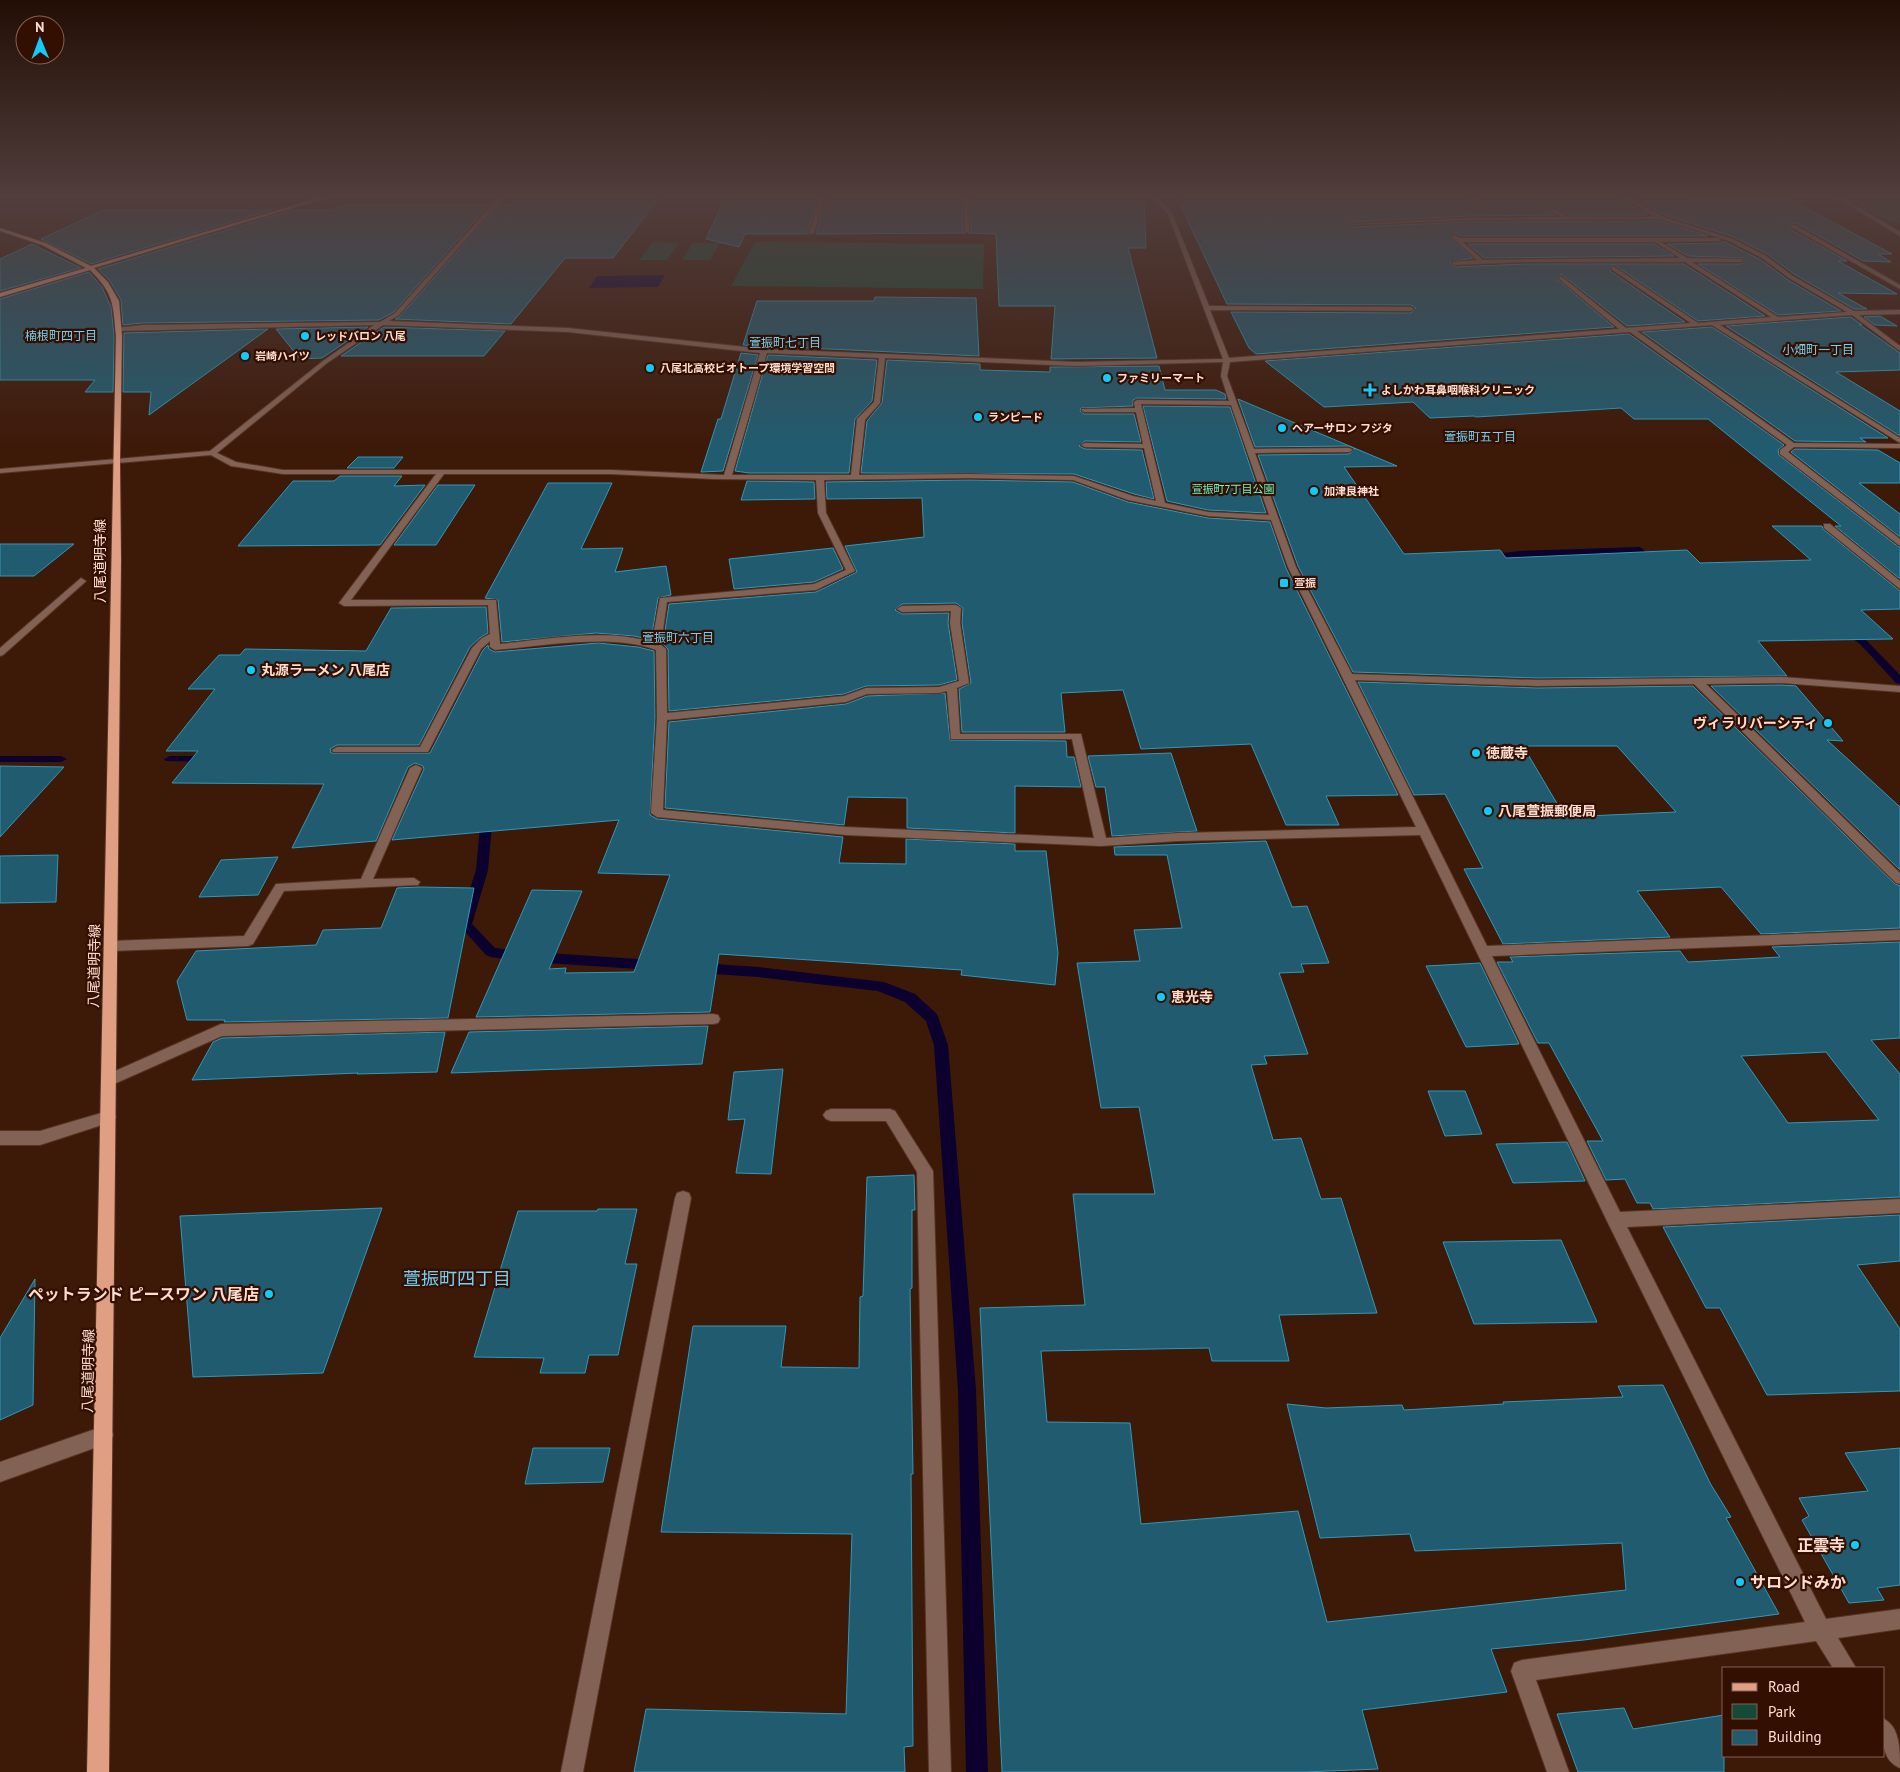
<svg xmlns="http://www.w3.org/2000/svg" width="1900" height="1772" viewBox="0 0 1900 1772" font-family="'PT Sans','Noto Sans JP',sans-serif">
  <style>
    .green { fill: #154a36 }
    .water { fill: #0b002e }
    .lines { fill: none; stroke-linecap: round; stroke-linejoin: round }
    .stream { fill: #0b002e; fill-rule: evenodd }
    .building { fill: #215b6f; stroke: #3098ba; fill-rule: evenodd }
    .minor-casing { stroke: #583424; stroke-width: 2 }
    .major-casing { stroke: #583424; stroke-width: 2 }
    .minor { fill: #826254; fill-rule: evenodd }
    .major { fill: #e09e82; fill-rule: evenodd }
    .poi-dot { fill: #14cafb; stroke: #320f01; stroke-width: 2 }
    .labels { text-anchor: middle; stroke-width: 4.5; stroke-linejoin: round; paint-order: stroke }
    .far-poi-label { font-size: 11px; font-weight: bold; fill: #feddcf; stroke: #320f01; text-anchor: start }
    .far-park-label { font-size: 11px; fill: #73f8c2; stroke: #320f01 }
    .far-neighbourhood-label { font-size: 12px; fill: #75d1f3; stroke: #320f01 }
    .street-label { font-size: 14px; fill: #feddcf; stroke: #320f01 }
    .poi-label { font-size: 14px; font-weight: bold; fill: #feddcf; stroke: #320f01; text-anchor: start }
    .near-poi-label { font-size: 16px; font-weight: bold; fill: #feddcf; stroke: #320f01; text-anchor: end }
    .near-neighbourhood-label { font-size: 18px; fill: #75d1f3; stroke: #320f01 }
  </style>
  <rect width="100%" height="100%" fill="#3d1908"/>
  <path class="green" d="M1846,198H1900V223H1891Z
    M653,242L679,243L667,260H639Z
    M755,242L984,244L983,289L731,286Z
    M693,243H720L710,260H682Z"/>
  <path class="water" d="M665,275L658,287L589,288L597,276Z"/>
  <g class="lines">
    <path class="stream" d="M1640,547L1658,562V566H1652L1638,553L1519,557L1488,561L1484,558L1488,555L1519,551Z
      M867,570L870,571V575C855,578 843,581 830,590L828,598H822L820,596L823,587C836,577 851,573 867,570Z
      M1846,626L1867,641L1900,675V684L1896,683L1861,645L1843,631V627Z
      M0,756H61L67,759L61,762H0Z
      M170,756H207L213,759L207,762L166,761L164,759Z
      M487,811L493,815L488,870L472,924L495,948L517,951L653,960L658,961L660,965L658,969L653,970L517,961L491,957L486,955L459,925L476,870L481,815Z
      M700,963L758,967L884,982L915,994L937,1014L948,1045L976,1390L988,1772H966L958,1390L934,1045L926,1021L905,1002L878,991L758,977L700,973L695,972L693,968L695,964Z"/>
  </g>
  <path class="building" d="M516,198H659L613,258H565L511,324L395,319L400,316L499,205H510Z
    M725,198H818L807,234H745L739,247L706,239Z
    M826,198H962L963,231L966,233L816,234Z
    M970,198H1144L1146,248H1128L1157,358L1051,359L1055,306H999L996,234L968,233L971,231Z
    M1177,198H1469L1480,210L1486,208L1479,198H1617L1648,215H1569L1548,203L1545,206V209L1556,215L1468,216L1351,222L1349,224L1353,227L1468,222L1661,221L1708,236H1461L1455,233L1452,239L1473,258L1450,262L1454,267L1524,264H1684L1765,316L1698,321L1613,264L1610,271L1685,322L1627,326L1561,274L1558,280L1614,327L1256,354L1249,348L1231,312L1411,313L1416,308L1411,305L1227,304Z
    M1736,199L1791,200L1892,254H1878L1891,262L1863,261L1796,223L1789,225L1790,229L1847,261H1838L1897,294L1838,293L1867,309H1854L1794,274L1767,254L1734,237L1664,215L1641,202Z
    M341,205H489L394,312L379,320L142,323L123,325L121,300L110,281L98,269L293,210H334Z
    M103,210H272L91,264L41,239Z
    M1723,241L1761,260L1788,280L1841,311L1778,315L1698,264H1741L1744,258L1688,256L1667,244L1721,243Z
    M32,244L81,268L0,291V259Z
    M1468,244H1654L1674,256L1484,258Z
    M89,272L102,287L111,307L114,336L113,392H85L95,380H0V299Z
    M875,297L976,298L979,356L743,345L757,301H874Z
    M1880,316L1897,326L1875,325L1864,317Z
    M1851,317L1862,325L1859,324L1900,353V370L1836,372L1900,411V436L1726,326Z
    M368,327L322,358L300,359L276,329Z
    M384,327L505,331L484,356H341Z
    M1712,327L1888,438H1860L1866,442L1795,441L1642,332Z
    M268,329L149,415L151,392H123L124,333Z
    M1629,334L1784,445L1778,450L1779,455L1900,548V579L1835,526H1841L1708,419H1634L1621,408L1476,417L1474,416L1430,418L1413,402L1324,407L1265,361Z
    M741,353L758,355L723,471L701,472L718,419H721Z
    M768,355L877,360L872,401L855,419L849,473H749L735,471Z
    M887,360L980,364V370L1050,372V367L1159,366L1165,390H1216L1225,394L1226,399L1137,398L1133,400V406L1081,408L1080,411L1084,414H1134L1141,442L1085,441L1079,446L1085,449L1142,450L1154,499L1134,494L1074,474L861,473L867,421L882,403Z
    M1238,399L1397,466L1344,467L1404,554L1500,550L1506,558L1687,550L1700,563L1811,560L1772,526H1822L1823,529L1900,591V609L1861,610L1893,639L1758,641L1787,676L1537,678L1353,672L1298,566L1258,455L1349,454L1355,449L1349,446L1255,447Z
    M1143,406L1230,407L1266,513L1208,510L1167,501Z
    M1795,449L1878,450L1900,463V483H1859L1900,514V537L1791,452Z
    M358,457H403L394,468H347Z
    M340,476H402L394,486L425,485L380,545L238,546L293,481H334Z
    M969,480L1073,482L1128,502L1208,518L1270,522L1286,568L1398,795L1326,796L1339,825H1286L1251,744L1141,749L1123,690L1061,693L1065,732H962L959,689L971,683L962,623L963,608L956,603L902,604L895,610L902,614L949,613L948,623L957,680L939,685L866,686L844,694L669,711L668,649L663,644L669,604L816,592L857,572L845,546L924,537L922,498L827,499L826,482Z
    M747,481L814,482L815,499L741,500Z
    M548,483H612L581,549L623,548L615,572L666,566L671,595L658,598L651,640L634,636L596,633L502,642L498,600L485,598Z
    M438,485H475L436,545H394Z
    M0,544H74L34,576H0Z
    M833,548L843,569L814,582L734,589L729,559Z
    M480,607H486L488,633L481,637L470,647L419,745H337L330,749L331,753H430L483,650L488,645L489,649L495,652L598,643L638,647L654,651L655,717L650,815L657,819L843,837L839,863L906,864V839L1015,844V851H1046L1058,953L1055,985L961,975L962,970L719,954L710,1012L476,1017L532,890L582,891L549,969L566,968L565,973L634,972L670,875L598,873L619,820L392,840L424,769L423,766L415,763L408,767L376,841L292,848L324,784L172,783L198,751H166L215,689H188L219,655H240L245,649L366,651L391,608Z
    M1358,682L1537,688L1693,686L1895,884L1900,886V928L1761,934L1721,887L1637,891L1670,937L1503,944L1464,869L1483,868L1445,794L1414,795ZM1523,746H1617L1676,812L1565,817Z
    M1782,685L1796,686L1843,741L1827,740L1900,807V870L1711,686Z
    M945,693L950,740L1066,741L1067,757H1074L1081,787L1015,786V833L907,828V798L848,797L844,825L665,808L669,722L846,704L867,696Z
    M1171,753L1197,831L1112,836L1105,787H1096L1088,756Z
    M0,766L64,767L0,837Z
    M1266,841L1292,907L1307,906L1329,963L1301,964L1304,972L1279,973L1308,1054L1264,1056L1267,1064L1251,1065L1273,1140L1301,1138L1321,1199L1341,1198L1377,1313L1279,1315L1289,1361H1212L1209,1348L1041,1351L1047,1422L1130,1423L1141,1524L1298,1511L1327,1622L1626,1590L1622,1543L1415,1551L1410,1534L1320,1538L1287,1404L1326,1408L1402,1405L1404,1410L1504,1404L1503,1402L1623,1397L1618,1386L1663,1385L1710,1483L1731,1517L1726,1518L1779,1614L1584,1640L1491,1649L1507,1692L1362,1710L1378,1769L1304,1772H1002L980,1308L1085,1305L1073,1194H1155L1139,1107L1101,1108L1077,963L1140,961L1134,930L1182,928L1167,855H1115L1114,847Z
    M58,855L56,902L0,903V856Z
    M278,857L258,895L199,897L221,860Z
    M419,887L474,888L448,1018L224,1022L225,1020H187L177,981L196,951L316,945L323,930L381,928L397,888Z
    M1900,942V1038L1871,1040L1900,1074V1197L1653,1209L1650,1203H1637L1625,1179L1606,1180L1587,1141H1603L1549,1043H1538L1497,962H1513L1510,957L1680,951L1688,962L1780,957L1772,947ZM1826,1052L1879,1120L1788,1123L1741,1056Z
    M1480,963L1519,1044L1466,1047L1426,966Z
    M708,1026L702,1064L451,1073L469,1032Z
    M445,1032L437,1072L357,1074L358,1073L192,1080L213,1042L222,1038Z
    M783,1069L771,1174L736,1173L745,1119L728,1120L734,1072Z
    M1428,1091H1465L1482,1134L1445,1136Z
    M1567,1142L1585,1181L1513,1183L1496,1144Z
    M914,1175L915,1210H912V1288L910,1289L913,1474H911L913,1746L904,1747L905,1772H634L646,1709L846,1714L852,1534L661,1532L693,1326H786L781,1367L859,1368L860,1297L863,1296L867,1177Z
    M382,1208L323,1373L193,1377L180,1216Z
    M598,1209H637L625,1264H637L618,1355H589L585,1373H540L544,1358L474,1357L518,1211H597Z
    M1900,1215V1261L1857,1265L1900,1329V1391L1767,1395L1720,1308H1706L1663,1227Z
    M1561,1240L1597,1322L1474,1324L1443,1242Z
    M35,1279L33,1405L0,1420V1338Z
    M533,1448H610L603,1482L525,1484Z
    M1900,1448V1585L1877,1588L1884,1600L1849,1603L1802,1520L1809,1516L1799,1498L1868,1491L1845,1453Z
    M1624,1708L1633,1729L1724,1715V1772H1578L1557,1714Z"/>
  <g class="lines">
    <defs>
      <path id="minor" d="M498,198H503L399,315L389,321L568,328L764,349L1076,362L1223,359L1168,214L1153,198H1158L1172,213L1209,306L1411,307L1414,309L1411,311L1210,310L1229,358L1619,329L1559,279L1561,276L1626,328L1691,323L1611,269L1613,266L1698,323L1771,317L1685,262H1524L1454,265L1452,262L1477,260L1453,238L1455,235L1460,238H1719L1721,241L1661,242L1687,258L1743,259L1741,262H1692L1778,317L1847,312L1789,278L1762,258L1729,241L1661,219L1468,220L1353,225L1351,224L1468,218L1562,217L1546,207L1548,205L1568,217H1655L1624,198H1630L1663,217L1733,239L1766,256L1793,276L1854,311L1900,310V314L1859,315L1900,346V351L1852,315L1720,325L1900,438V443L1712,325L1637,331L1794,443L1900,444V448L1794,447L1788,452L1900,539V546L1780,454V450L1787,445L1630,332L1230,362L1227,376L1254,449L1349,448L1353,450L1349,452L1255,453L1296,567L1352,674L1537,680L1782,677L1900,686V692L1782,683L1706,684L1900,873V884L1896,883L1694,684L1537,686L1355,680L1487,946L1900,930V940L1492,956L1620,1212L1900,1199V1213L1627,1227L1826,1619L1900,1609V1629L1838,1638L1856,1668H1833L1816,1641L1536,1680L1569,1772H1547L1511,1671L1514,1663L1522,1660L1805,1622L1609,1225L1420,835L1178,841L1101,846L846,835L657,817L651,813L657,717L656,650C613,633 541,646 495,650L490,647V641L481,649L428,752H333L332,750L337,747H420L472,648L482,638L490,634L488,605L344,606L339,603L436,474H283L231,466L211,455L0,473V469L210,451L323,361L374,325L118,331L116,328L142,325L380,322L395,313ZM1463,242H1655L1680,258L1483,260ZM383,325L568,332L760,353L724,475L611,470H283L236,462L217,453L327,363ZM767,353L879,358L874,402L857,419L851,475H732ZM885,358L1076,366L1223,362L1221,376L1229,401L1137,400L1134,402L1135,408L1082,409V411L1084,412H1136L1143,444L1085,443L1081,445L1085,447L1144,448L1156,501L1133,496L1074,476L969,474L859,475L865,420L880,403ZM1141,404L1231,405L1269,515L1208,512L1165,503ZM444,474H611L713,479L816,480L818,513L846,570L814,584L660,598L652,642C606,628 547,639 500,644L496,600H351ZM969,478L1073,480L1128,500L1208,516L1271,520L1288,567L1416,827L1178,833L1106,838L1081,734H960L957,688L969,683L960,623L961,608L956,605L902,606L897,609L902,612L951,611L950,623L959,681L939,687L866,688L844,696L667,713L666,649L661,645L667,602L816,590L855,571L826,513L824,480ZM947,691L951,739H1072L1094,838L846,827L663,810L667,720L846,702L867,694L939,693Z
        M820,198H824L814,233L809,234Z
        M964,198H968L969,231L967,232L965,231Z
        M1471,198H1476L1484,208H1480Z
        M1837,198H1843L1900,232V236Z
        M1791,225H1795L1900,285V289L1791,227Z
        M1824,524H1830L1900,581V589L1824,528Z
        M81,578L86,581L84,583L3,655L0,656V648Z
        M416,765L422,768L373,879L414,878L420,882L418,885L284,891L253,944L248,946L111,951L106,949L104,946L106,943L111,941L244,936L276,884L361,879L410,768Z
        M713,1014L718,1015L720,1019L718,1023L713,1024L222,1036L114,1084L109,1086L104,1084L102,1080L104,1076L221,1024Z
        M831,1109H890L895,1111L933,1171L951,1772H929L917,1172L886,1121H831L826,1119L823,1115L826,1111Z
        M108,1111L113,1112L116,1117L113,1122L108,1123L40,1145H0V1131H40Z
        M683,1191L689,1193L691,1198L583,1772H561L675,1198L677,1193Z
        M104,1426L111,1428L113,1435L111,1442L0,1482V1462Z
        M1884,1719C1900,1727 1900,1750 1900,1768C1880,1760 1883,1737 1884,1719Z"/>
      <path id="major" d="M318,198H326L94,268L108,282L119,301L122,336L120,462L121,560L109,1772H87L116,336C113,303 114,294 90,270L0,297V293L86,268L42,245L0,231V228L46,243L91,266Z"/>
    </defs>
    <use href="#minor" class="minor-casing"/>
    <use href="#major" class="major-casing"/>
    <use href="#minor" class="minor"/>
    <use href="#major" class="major"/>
  </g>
  <linearGradient id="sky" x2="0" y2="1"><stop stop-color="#220e04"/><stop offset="0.44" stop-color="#513e3d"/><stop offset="1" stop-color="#513e3d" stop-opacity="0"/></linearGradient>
  <rect width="1900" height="447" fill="url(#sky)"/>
  <g class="poi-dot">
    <circle cx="305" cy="336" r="5"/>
    <circle cx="245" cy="356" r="5"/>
    <circle cx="650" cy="368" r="5"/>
    <circle cx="1107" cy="378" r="5"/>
    <path d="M1367.5 382.5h5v5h5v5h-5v5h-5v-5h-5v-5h5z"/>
    <circle cx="978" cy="417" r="5"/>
    <circle cx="1282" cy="428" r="5"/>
    <circle cx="1314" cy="491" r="5"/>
    <rect x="1279" y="578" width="10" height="10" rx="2.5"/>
    <circle cx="251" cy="670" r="5"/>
    <circle cx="1828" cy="723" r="5"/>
    <circle cx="1476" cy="753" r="5"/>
    <circle cx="1488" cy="811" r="5"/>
    <circle cx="1161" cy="997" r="5"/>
    <circle cx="269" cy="1294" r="5"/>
    <circle cx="1855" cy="1545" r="5"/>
    <circle cx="1740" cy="1582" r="5"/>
  </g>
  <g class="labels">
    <g class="far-poi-label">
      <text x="315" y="340">レッドバロン 八尾</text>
      <text x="255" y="360">岩崎ハイツ</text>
      <text x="660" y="372">八尾北高校ビオトープ環境学習空間</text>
      <text x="1117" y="382">ファミリーマート</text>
      <text x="1381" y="394">よしかわ耳鼻咽喉科クリニック</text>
      <text x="988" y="421">ランピード</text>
      <text x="1292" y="432">ヘアーサロン フジタ</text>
      <text x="1324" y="495">加津良神社</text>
      <text x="1294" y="587">萱振</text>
    </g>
    <g class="far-park-label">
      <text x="1233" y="493">萱振町7丁目公園</text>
    </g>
    <g class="far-neighbourhood-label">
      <text x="61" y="340">楠根町四丁目</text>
      <text x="785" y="347">萱振町七丁目</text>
      <text x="1818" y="354">小畑町一丁目</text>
      <text x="1480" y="441">萱振町五丁目</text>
      <text x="678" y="642">萱振町六丁目</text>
    </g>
    <g class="street-label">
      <text transform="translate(100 561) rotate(-90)" y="5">八尾道明寺線</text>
      <text transform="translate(94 966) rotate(-89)" y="5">八尾道明寺線</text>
      <text transform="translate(88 1371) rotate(-89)" y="5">八尾道明寺線</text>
    </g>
    <g class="poi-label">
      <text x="261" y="675">丸源ラーメン 八尾店</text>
      <text x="1818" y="728" text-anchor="end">ヴィラリバーシティ</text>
      <text x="1486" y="758">徳蔵寺</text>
      <text x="1498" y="816">八尾萱振郵便局</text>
      <text x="1171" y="1002">恵光寺</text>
    </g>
    <g class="near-poi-label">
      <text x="259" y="1300">ペットランド ピースワン 八尾店</text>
      <text x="1845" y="1551">正雲寺</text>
      <text x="1750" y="1588" text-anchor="start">サロンドみか</text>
    </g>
    <g class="near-neighbourhood-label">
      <text x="457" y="1285">萱振町四丁目</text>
    </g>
  </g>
  <rect x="1722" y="1667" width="162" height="90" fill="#320f01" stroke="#846153"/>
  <rect x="1732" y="1683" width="25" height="8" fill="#e09e82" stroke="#846153"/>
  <text x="1768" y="1692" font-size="15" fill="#feddcf">Road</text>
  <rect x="1732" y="1704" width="25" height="15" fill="#154a36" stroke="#846153"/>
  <text x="1768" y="1717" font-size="15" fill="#feddcf">Park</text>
  <rect x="1732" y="1730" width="25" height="15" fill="#215b6f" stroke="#846153"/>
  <text x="1768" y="1742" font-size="15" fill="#feddcf">Building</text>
  <g transform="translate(40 40) rotate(359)"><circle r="24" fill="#320f01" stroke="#846153"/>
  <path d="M0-4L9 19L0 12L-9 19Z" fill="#14cafb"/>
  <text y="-8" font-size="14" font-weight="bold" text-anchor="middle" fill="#feddcf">N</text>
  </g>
</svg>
